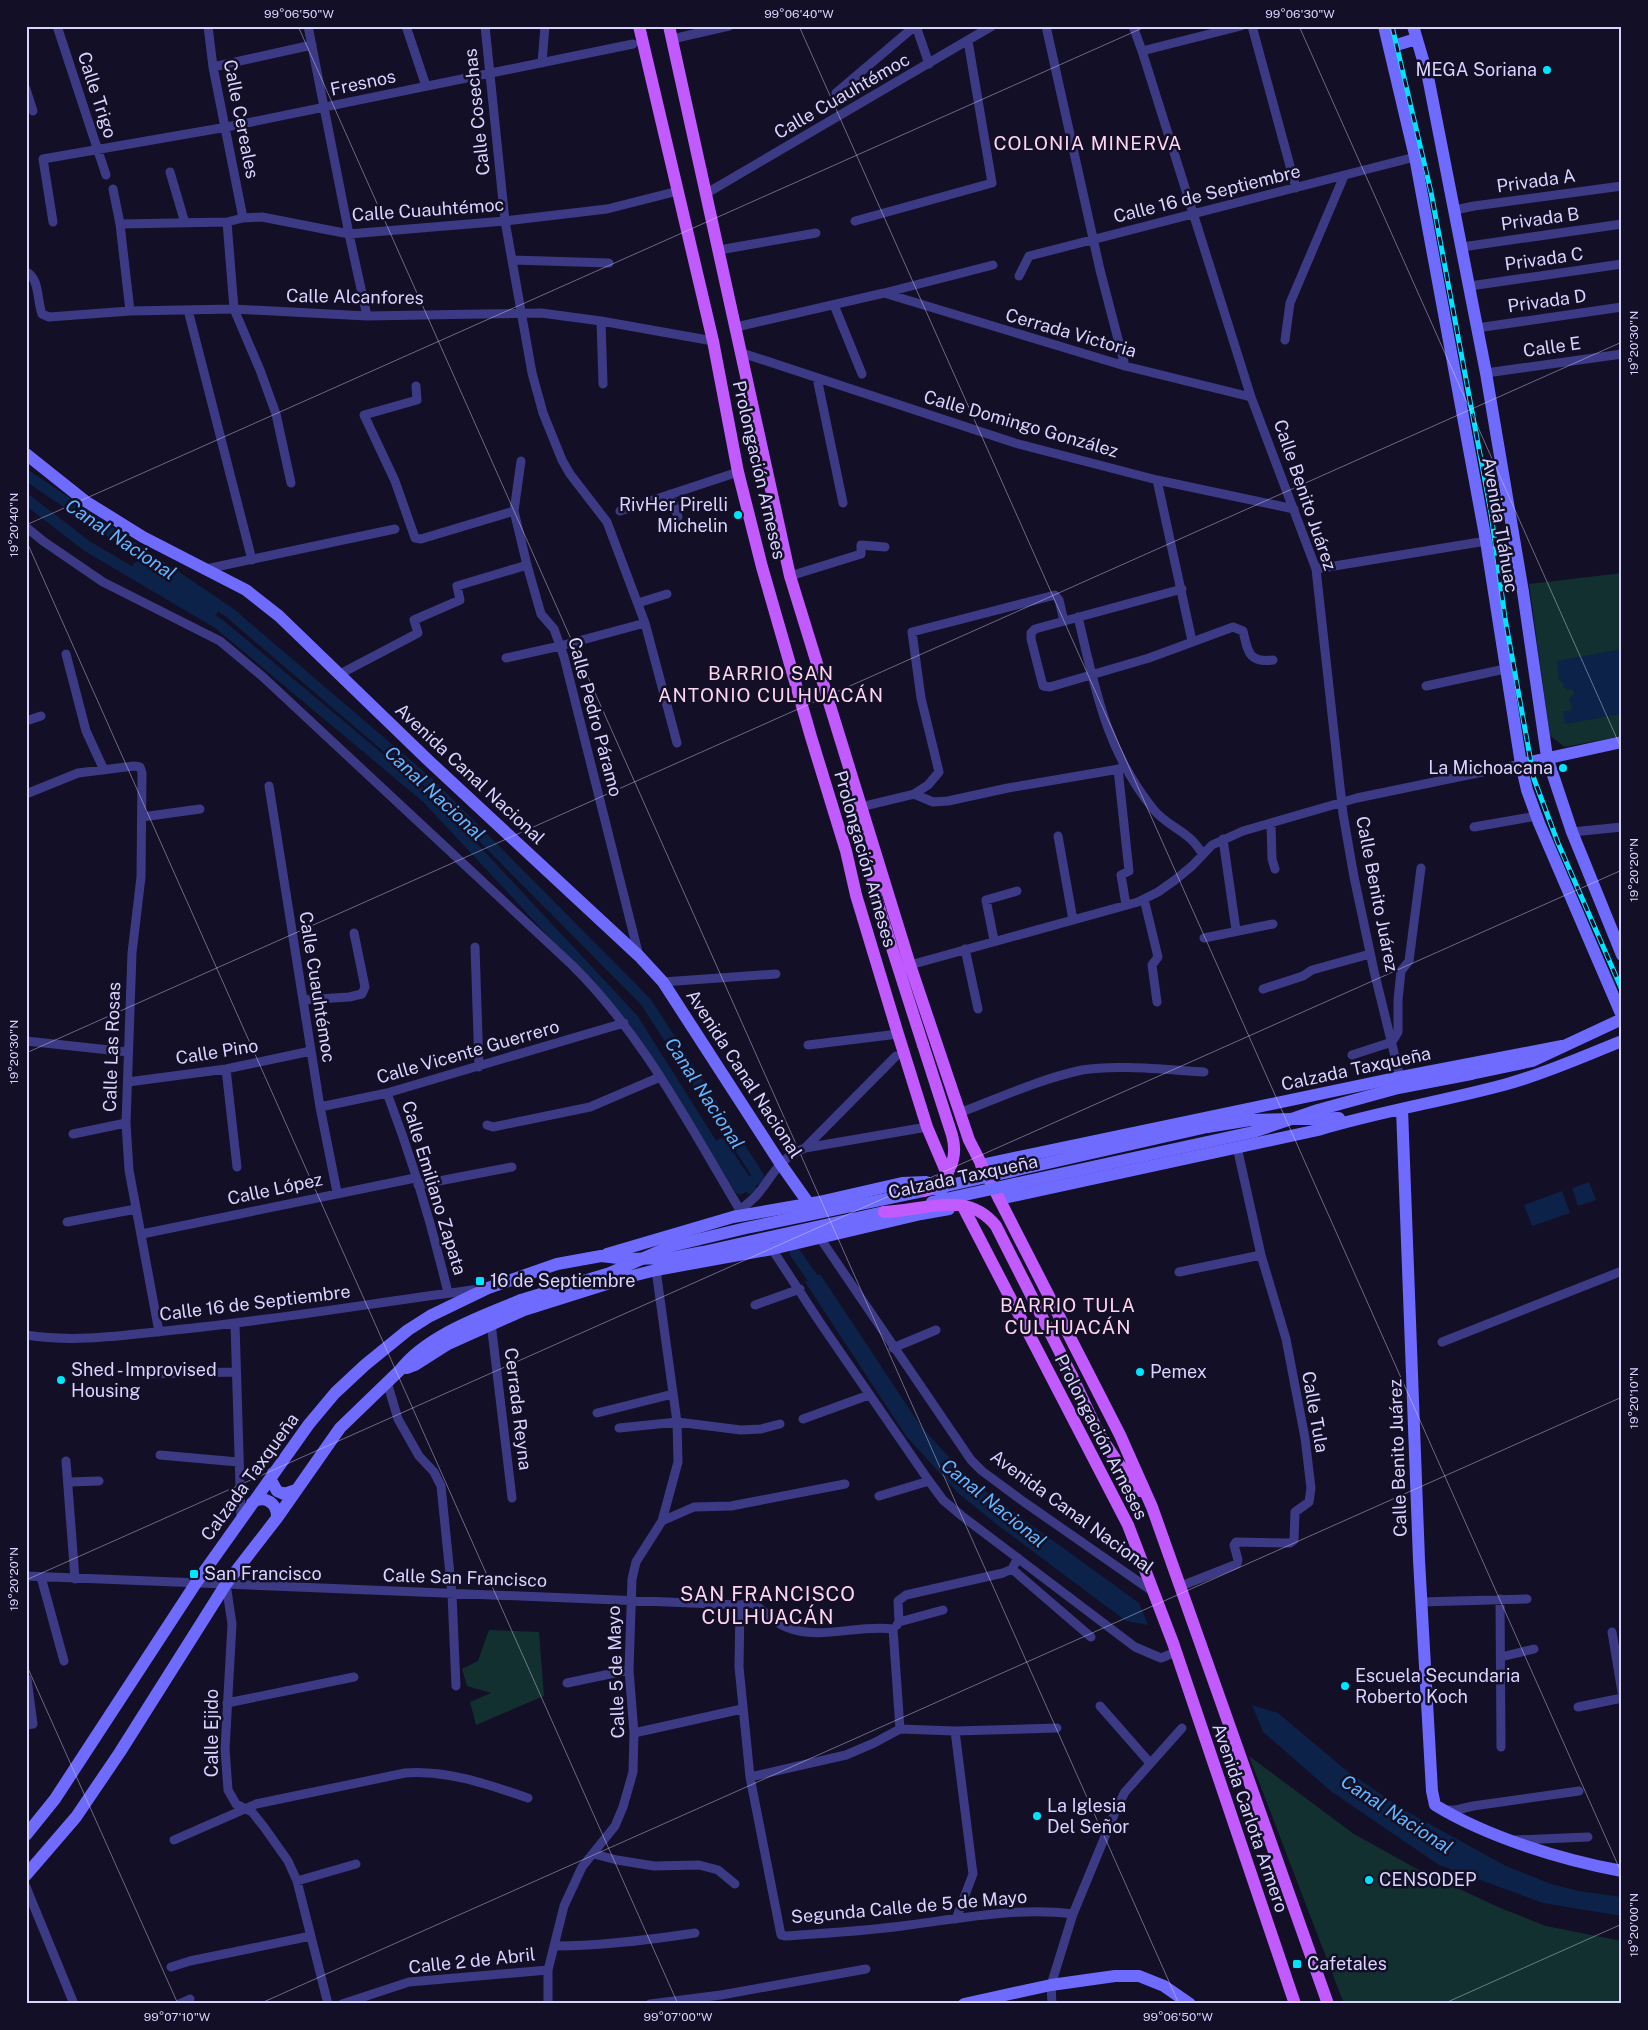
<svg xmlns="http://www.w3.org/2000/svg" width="1648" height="2030" viewBox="0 0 1648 2030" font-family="'Public Sans',sans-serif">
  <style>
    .green { fill: #12302f }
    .water { fill: #0c2248 }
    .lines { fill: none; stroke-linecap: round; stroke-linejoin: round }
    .canal { stroke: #0c2248; stroke-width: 11 }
    .street { stroke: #3d3a85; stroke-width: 9 }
    .secondary { stroke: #6f6bff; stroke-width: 12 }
    .primary { stroke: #c25bff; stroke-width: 12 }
    .rail-casing { stroke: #00e5ff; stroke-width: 5 }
    .rail { stroke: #130f26; stroke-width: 3; stroke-dasharray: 9; stroke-linecap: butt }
    .secondary-bridge { stroke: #6f6bff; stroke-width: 12 }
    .primary-bridge { stroke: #c25bff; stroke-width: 12 }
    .ticks { fill: none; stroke: #d9d4ff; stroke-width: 1; stroke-opacity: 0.45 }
    .poi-dot { fill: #00e5ff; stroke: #130f26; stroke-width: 2 }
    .labels { text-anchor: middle; stroke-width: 5; stroke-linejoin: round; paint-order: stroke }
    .poi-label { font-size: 18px; fill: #d9d4ff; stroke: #130f26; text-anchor: start }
    .street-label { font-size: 18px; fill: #d9d4ff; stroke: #130f26 }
    .neighbourhood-label { font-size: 19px; letter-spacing: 1px; fill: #ffd6f0; stroke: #130f26 }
    .water-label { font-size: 19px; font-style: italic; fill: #62b6ff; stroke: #130f26 }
    .quarter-label { font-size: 20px; letter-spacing: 1px; fill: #ffd6f0; stroke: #130f26 }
    .neatline { fill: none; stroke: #d9d4ff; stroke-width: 2 }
    .ticks-label { font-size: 12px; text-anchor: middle; fill: #d9d4ff }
  </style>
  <rect width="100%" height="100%" fill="#130f26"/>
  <path class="green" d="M1622,573V736L1565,747L1550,736L1529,584Z
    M489,1630L539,1632L544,1696L476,1725L470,1702L491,1693L467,1686L462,1669L478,1661Z
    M1249,1756L1354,1834L1417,1869L1498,1907L1546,1926L1622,1941V2004H1344Z"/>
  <path class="water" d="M1622,649V714L1565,724L1563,711H1569L1573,708L1569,700L1574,693L1572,689L1568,690L1563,687V683L1559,680L1557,661Z
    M1589,1182L1596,1200L1578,1206L1572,1188Z
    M1562,1191L1570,1213L1532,1226L1524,1205Z
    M820,1274L920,1425L954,1463L986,1492L1139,1603L1148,1625L1126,1621L999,1526L958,1493L906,1436L805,1282Z
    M1252,1705L1278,1713L1347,1771L1404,1810L1506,1866L1551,1884L1579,1891L1622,1897V1916L1543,1903L1439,1865L1332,1792L1263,1732Z"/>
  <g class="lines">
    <path class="canal" d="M26,475L230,613L430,784L646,1002L759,1177L740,1189L633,1019L427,798L219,624L87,546L26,499
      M138,567L213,610
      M721,1144L751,1189
      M795,1253L822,1291"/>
    <path class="street" d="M57,26L106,175
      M208,26L213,67L243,218
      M308,26L349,234L367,316
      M406,26L426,86
      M485,26L505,221L532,373L543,413L562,460L570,474L607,522L645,623L677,743
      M916,26L929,64
      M1046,26L1100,270L1125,366
      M1133,26L1142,51L1251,397L1316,569L1343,814L1354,877L1374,971L1400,1077
      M1252,26L1296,188
      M672,39L729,26
      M1142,51L1241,26
      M542,63L545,26
      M213,67L312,45
      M26,89L33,111
      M836,93L915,26
      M170,172L185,223
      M113,189L120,224L130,311
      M707,193L992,26
      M1455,210L1474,206L1622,186
      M855,221L992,183L968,41
      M53,222L43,159L227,127L633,44
      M227,222L234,309L260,370L276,414L291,483
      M120,224L227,222L243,218L262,217L349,234L505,221L607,209L678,191
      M1462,247L1622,224
      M719,250L816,233
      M512,260L609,263
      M26,272C40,278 37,302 42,314L49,317L130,311L234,309L367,316L541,313L601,321L713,341
      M1019,276L1029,256L1415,157
      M1470,286L1622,264
      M884,293L1125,366L1251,397
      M834,305L862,374
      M188,310L252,560
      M601,321L603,384
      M736,327L884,293L993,265
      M1477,328L1622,307
      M1285,340L1290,303L1344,176
      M742,353L1015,443L1157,480L1294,509
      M1486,373L1622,354
      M817,378L843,503
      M416,386L417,400L364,415L395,481L415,538L421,539L514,511
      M521,461L514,511L527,565L541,614L554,629L564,657L639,956
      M1157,480L1192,641
      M670,494L678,517
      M620,511L738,472
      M26,527L43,541L103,582L220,641L263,677L572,965C643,1035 689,1125 740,1210
      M206,569L395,529
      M1316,569L1486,541
      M790,576L861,554V545L885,547
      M1182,589L1035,629L1031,633V639L1043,686L1050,687L1149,658L1233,627L1243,631C1248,651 1248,663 1273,660
      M638,603L667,594
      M1078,617C1095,688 1106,751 1154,810C1164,822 1176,827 1187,836C1193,840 1198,847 1202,853
      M66,654L86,731L104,770
      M506,658L560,646L645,623
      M340,674L418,633L414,620L460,600L457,586L527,565
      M1426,686L1505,669
      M26,721L41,716
      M1118,769L1129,871L1121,875L1126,905
      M269,786L320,1107L337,1192
      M26,794L78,773L134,766L140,767L142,773L141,877L132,953L126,1123L129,1170L159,1332
      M914,794L928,785L939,772L921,698L912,632L1055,595L1059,600L1064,621
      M860,807L914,794L933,802L948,801L1008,788L1125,768
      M142,817L200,809
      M1271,824L1272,859L1275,869
      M1474,827L1537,816
      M1572,832L1622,827
      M1058,836L1073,920
      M1223,839L1236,930
      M1144,899L1158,957L1152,965L1157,1002
      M1204,938L1273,924
      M994,940L986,900L1017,891
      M475,947L479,1067
      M965,949L978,1009
      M910,965L1138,902L1158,892L1175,880L1192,866L1212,845L1243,831L1357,798L1521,764
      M663,982L776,974
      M1263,989L1303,976L1312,970L1370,954
      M304,1000L349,997L362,994L365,987L354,933
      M26,1041L128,1052
      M808,1045L898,1034
      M1352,1055L1392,1042L1398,1032V1000L1401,971L1409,961L1421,868
      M226,1069L237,1167
      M128,1082L226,1069L311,1051
      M387,1093C412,1158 432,1225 448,1293
      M320,1107L387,1093L624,1023
      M959,1113C999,1098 1040,1079 1082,1070C1116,1064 1169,1070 1204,1072
      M487,1125L493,1127L590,1107L660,1077
      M73,1134L126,1123
      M805,1148L927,1127
      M418,1185L512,1167
      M736,1214C742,1208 750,1202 756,1196C775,1174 776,1160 805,1148L896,1056
      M67,1222L136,1209
      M142,1234L415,1178
      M820,1238L971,1460L982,1471L1024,1502L1152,1591
      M772,1249L821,1324L929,1481L943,1500L962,1516L1135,1647L1161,1658L1176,1652
      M1179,1272L1261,1255
      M755,1305L800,1289
      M491,1323L512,1498
      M235,1324L241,1519
      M26,1335C76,1343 125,1335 174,1330C277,1320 378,1302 480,1289
      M1442,1342L1622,1271
      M893,1348L936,1330
      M144,1374L235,1372
      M387,1382L398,1419L419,1456L434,1472L441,1486L452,1594L456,1686
      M597,1413L673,1394
      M803,1419L869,1395
      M619,1428L677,1422L741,1430L761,1429L780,1424
      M160,1455L238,1462
      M66,1461L75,1579
      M69,1482L99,1481
      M879,1496L929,1481
      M662,1521L694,1507L731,1506L845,1484
      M1012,1569L1091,1637
      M26,1576L740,1605L751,1603C764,1609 773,1622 786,1627C820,1641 858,1624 893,1629
      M41,1577L64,1661
      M226,1584L232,1624L225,1749L228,1790L236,1804L252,1812L264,1827L288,1861L297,1881L328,2004
      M1181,1586L1237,1564L1238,1560L1234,1545L1236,1542L1290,1543L1294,1540L1295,1512L1309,1502L1311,1488L1305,1438L1286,1339L1261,1255L1237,1147
      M1500,1599L1501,1747
      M1421,1602L1527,1599
      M740,1605L739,1667L750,1777L781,1935L786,1936C827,1933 868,1931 909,1925C963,1918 1019,1907 1073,1914
      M899,1622L898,1601L906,1595L1003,1573L1012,1569L1018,1558
      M897,1625L899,1622L943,1610
      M893,1629L900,1729
      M1612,1632L1622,1692
      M1501,1657L1534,1649
      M567,1683L629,1670
      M227,1703L354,1677
      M1100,1706L1150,1763
      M1578,1707L1622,1698
      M26,1725L33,1724L27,1679
      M900,1729L955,1731L1057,1728
      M955,1731L973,1874L956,1919
      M634,1733L742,1709
      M750,1777L846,1755L874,1743L900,1729
      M1446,1810H1456L1473,1806L1579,1791
      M174,1840L256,1804L405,1773C448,1770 487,1784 528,1798
      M1515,1840L1588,1837
      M594,1854L617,1860L654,1866L699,1865L718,1870L735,1884
      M297,1881L356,1864
      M26,1887L74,2004
      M554,1946C602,1946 648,1940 695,1933
      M171,1967L190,1961L311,1936
      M179,2004L190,1999
      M342,2004L409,1982L548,1970
      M548,2004V1970L564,1906L582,1867L615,1826L623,1807L633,1772L634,1733L629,1670L632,1579L636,1562L662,1521L678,1462L677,1422L656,1270
      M650,2004L721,1995L866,1969
      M1052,2004L1051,1985L1073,1914L1118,1805L1125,1792L1182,1728"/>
    <path class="secondary" d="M1384,26L1415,157L1486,541L1521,764L1527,790L1539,823L1622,1016
      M1413,26L1428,77L1486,373L1523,592L1547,757L1572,832L1622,955
      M1390,47L1416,39
      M26,454L85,501L143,537L246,590L279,616L429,761L639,956L663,982L780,1163L809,1204
      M1521,764L1622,742
      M1471,1074L1532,1061L1622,1019
      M1402,1109L1419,1560L1432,1791L1435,1805C1487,1837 1562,1860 1622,1871
      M1207,1127L1250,1120L1339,1118
      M981,1165L1400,1077L1562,1046
      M999,1199L1318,1130C1381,1111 1445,1101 1507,1084C1547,1073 1584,1056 1622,1041
      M607,1254L733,1217L819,1202L902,1183L926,1182L936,1189L942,1190
      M407,1368L415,1365L448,1344L524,1310L632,1276L656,1270L772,1249L921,1214L949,1209
      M273,1473L271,1480L277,1491L284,1494L296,1490
      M252,1503C264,1494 278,1503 277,1518
      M26,1835L55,1799L196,1583L309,1424L335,1393L365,1365L408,1330L430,1316L488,1288L557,1264L601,1256L627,1259L671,1258L703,1252L884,1212
      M26,1875L76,1817L120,1752L226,1584L277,1518L340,1428L400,1370C427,1335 482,1316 521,1300
      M964,2004L1051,1985L1115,1976H1139L1164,1986L1190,2004"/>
    <path class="primary" d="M639,26L713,341L738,472L762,567L811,737L846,851L856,895L898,1034L927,1127L950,1181
      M669,26L790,576L910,965L969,1140L1120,1435L1152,1507L1328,2004
      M869,858L876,898L923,1045
      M959,1199L1128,1525L1173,1643L1295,2004
      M1072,1376L1099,1434L1118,1463L1140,1491"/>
    <defs>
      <path id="rail" d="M1392,26L1431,192L1491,513L1505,618L1534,779L1558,843L1622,990"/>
    </defs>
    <use href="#rail" class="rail-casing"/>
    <use href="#rail" class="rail"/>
    <path class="secondary-bridge" d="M932,1202L1253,1132L1318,1110L1398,1088L1471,1074
      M521,1300L610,1273L671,1246L746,1228L924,1191L1207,1127"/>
    <path class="primary-bridge" d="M923,1045L952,1135C959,1160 948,1181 924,1191
      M884,1212C924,1211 967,1189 996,1226L1072,1376"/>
  </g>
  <path class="ticks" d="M298,26L1179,2004M799,26L1622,1874M1299,26L1622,750M26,525L1147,26M26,540L678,2004M26,1053L1622,342M26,1580L1622,870M26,1664L178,2004M259,2004L1622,1397M1443,2004L1622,1924"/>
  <g class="poi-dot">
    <circle cx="1547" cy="70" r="5"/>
    <circle cx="738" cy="515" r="5"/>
    <circle cx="1563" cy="768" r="5"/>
    <rect x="475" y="1276" width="10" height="10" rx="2.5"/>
    <circle cx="1140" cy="1372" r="5"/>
    <circle cx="61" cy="1380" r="5"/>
    <rect x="189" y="1569" width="10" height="10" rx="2.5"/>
    <circle cx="1345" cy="1686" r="5"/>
    <circle cx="1037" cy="1816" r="5"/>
    <circle cx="1369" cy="1880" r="5"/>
    <rect x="1292" y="1959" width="10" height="10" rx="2.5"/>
  </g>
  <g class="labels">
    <g class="poi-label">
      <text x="1537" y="76" text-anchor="end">MEGA Soriana</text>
      <text x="728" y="511" text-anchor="end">RivHer Pirelli<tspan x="728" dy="21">Michelin</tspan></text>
      <text x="1553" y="774" text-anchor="end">La Michoacana</text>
      <text x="490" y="1287">16 de Septiembre</text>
      <text x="71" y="1376">Shed - Improvised<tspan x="71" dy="21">Housing</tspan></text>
      <text x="1150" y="1378">Pemex</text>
      <text x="204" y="1580">San Francisco</text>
      <text x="1355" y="1682">Escuela Secundaria<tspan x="1355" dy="21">Roberto Koch</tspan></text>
      <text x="1047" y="1812">La Iglesia<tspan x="1047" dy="21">Del Señor</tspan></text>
      <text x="1379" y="1886">CENSODEP</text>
      <text x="1307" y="1970">Cafetales</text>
    </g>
    <g class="street-label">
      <text transform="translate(363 83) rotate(-12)" y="6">Fresnos</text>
      <text transform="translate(97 95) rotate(72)" y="6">Calle Trigo</text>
      <text transform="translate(842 96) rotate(-30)" y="6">Calle Cuauhtémoc</text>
      <text transform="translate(477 112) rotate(-96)" y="6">Calle Cosechas</text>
      <text transform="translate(241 119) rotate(79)" y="6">Calle Cereales</text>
      <text transform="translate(1536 181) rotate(-8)" y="6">Privada A</text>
      <text transform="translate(1207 194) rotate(-14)" y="6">Calle 16 de Septiembre</text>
      <text transform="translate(428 210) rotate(-4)" y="6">Calle Cuauhtémoc</text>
      <text transform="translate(1540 219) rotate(-8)" y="6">Privada B</text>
      <text transform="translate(1544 259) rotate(-8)" y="6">Privada C</text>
      <text transform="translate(355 297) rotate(1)" y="6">Calle Alcanfores</text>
      <text transform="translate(1547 301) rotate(-8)" y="6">Privada D</text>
      <text transform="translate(1071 333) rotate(16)" y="6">Cerrada Victoria</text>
      <text transform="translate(1552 347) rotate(-8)" y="6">Calle E</text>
      <text transform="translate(1021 424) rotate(16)" y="6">Calle Domingo González</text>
      <text transform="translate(759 470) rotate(77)" y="6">Prolongación Arneses</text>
      <text transform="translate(1305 495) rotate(71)" y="6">Calle Benito Juárez</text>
      <text transform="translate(1500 525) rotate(80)" y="6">Avenida Tláhuac</text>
      <text transform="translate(595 717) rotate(75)" y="6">Calle Pedro Páramo</text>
      <text transform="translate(470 774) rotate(43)" y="6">Avenida Canal Nacional</text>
      <text transform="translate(865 859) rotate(74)" y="6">Prolongación Arneses</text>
      <text transform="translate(1377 894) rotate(79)" y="6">Calle Benito Juárez</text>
      <text transform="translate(317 987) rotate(81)" y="6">Calle Cuauhtémoc</text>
      <text transform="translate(112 1047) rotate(-88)" y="6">Calle Las Rosas</text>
      <text transform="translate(217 1052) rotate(-9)" y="6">Calle Pino</text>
      <text transform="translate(468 1052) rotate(-16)" y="6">Calle Vicente Guerrero</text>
      <text transform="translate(1356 1069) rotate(-12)" y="6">Calzada Taxqueña</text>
      <text transform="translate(744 1074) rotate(57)" y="6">Avenida Canal Nacional</text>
      <text transform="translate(963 1177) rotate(-12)" y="6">Calzada Taxqueña</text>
      <text transform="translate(434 1188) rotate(73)" y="6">Calle Emiliano Zapata</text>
      <text transform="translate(275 1189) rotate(-12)" y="6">Calle López</text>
      <text transform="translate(255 1303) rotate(-7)" y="6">Calle 16 de Septiembre</text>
      <text transform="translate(518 1409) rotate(83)" y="6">Cerrada Reyna</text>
      <text transform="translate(1315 1412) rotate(80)" y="6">Calle Tula</text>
      <text transform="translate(1101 1437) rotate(63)" y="6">Prolongación Arneses</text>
      <text transform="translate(1398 1458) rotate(-92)" y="6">Calle Benito Juárez</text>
      <text transform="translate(250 1477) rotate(-54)" y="6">Calzada Taxqueña</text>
      <text transform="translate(1072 1512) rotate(36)" y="6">Avenida Canal Nacional</text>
      <text transform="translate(465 1578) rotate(2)" y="6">Calle San Francisco</text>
      <text transform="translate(616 1672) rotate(-92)" y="6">Calle 5 de Mayo</text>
      <text transform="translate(212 1733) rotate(-90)" y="6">Calle Ejido</text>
      <text transform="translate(1250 1818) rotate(71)" y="6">Avenida Carlota Armero</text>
      <text transform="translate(909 1907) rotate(-5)" y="6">Segunda Calle de 5 de Mayo</text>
      <text transform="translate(472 1961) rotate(-6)" y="6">Calle 2 de Abril</text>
    </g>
    <g class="neighbourhood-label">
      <text x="1088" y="150">COLONIA MINERVA</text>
      <text x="771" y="680">BARRIO SAN<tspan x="771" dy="22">ANTONIO CULHUACÁN</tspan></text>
      <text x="1068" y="1312">BARRIO TULA<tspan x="1068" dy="22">CULHUACÁN</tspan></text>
    </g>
    <g class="water-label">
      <text transform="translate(121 539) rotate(34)" y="7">Canal Nacional</text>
      <text transform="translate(435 793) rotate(43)" y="7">Canal Nacional</text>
      <text transform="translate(705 1093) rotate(57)" y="7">Canal Nacional</text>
      <text transform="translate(994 1503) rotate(39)" y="7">Canal Nacional</text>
      <text transform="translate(1397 1814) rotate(33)" y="7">Canal Nacional</text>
    </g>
    <g class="quarter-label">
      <text x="768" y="1601">SAN FRANCISCO<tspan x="768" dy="23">CULHUACÁN</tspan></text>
    </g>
  </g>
  <rect width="1648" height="2030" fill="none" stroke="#130f26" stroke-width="55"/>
  <rect x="28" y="28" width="1592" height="1974" class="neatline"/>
  <g class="ticks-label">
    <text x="299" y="18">99°06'50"W</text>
    <text x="799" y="18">99°06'40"W</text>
    <text x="1300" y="18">99°06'30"W</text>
    <text transform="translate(1634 343) rotate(-90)" y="4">19°20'30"N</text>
    <text transform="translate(14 525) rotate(-90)" y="4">19°20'40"N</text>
    <text transform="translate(1634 870) rotate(-90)" y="4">19°20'20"N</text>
    <text transform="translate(14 1052) rotate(-90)" y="4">19°20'30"N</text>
    <text transform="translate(1634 1398) rotate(-90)" y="4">19°20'10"N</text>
    <text transform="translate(14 1579) rotate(-90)" y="4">19°20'20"N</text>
    <text transform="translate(1634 1925) rotate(-90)" y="4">19°20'00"N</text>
    <text x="177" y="2021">99°07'10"W</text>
    <text x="678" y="2021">99°07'00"W</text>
    <text x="1178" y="2021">99°06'50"W</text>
  </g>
</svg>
